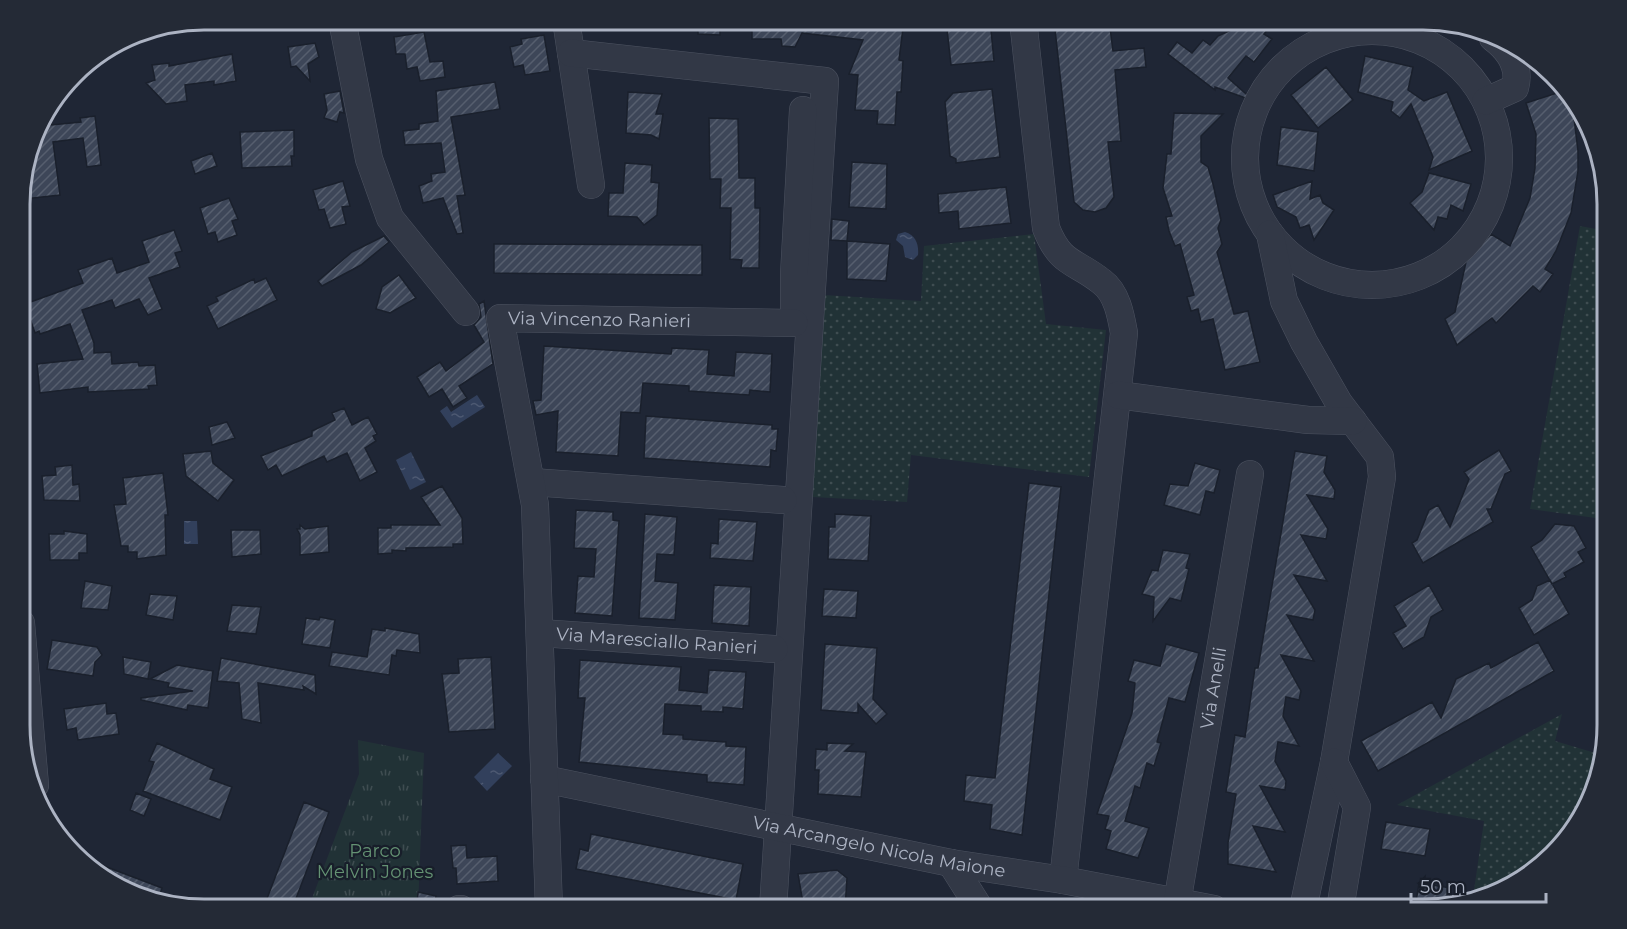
<svg xmlns="http://www.w3.org/2000/svg" width="1627" height="929" viewBox="0 0 1627 929" font-family="Montserrat,sans-serif">
  <style>
    .grass { fill: url(#grass-dots) }
    .park { fill: url(#park-tufts) }
    .water { fill: url(#water-ripples) }
    .building { fill: url(#building-hatch); stroke: #1a202c; stroke-width: 1.5 }
    .lines { fill: none; stroke-linecap: round; stroke-linejoin: round }
    .minor-casing { stroke: #4d5361; stroke-width: 28 }
    .minor { stroke: #323846; stroke-width: 27 }
    .labels { text-anchor: middle; stroke-width: 4.5; stroke-linejoin: round; paint-order: stroke }
    .street-label { font-size: 18px; fill: #acb3c3; stroke: #181e2a }
    .park-label { font-size: 18px; fill: #649273; stroke: #181e2a }
    .rim { fill: none; stroke: #acb3c3; stroke-width: 3 }
  </style>
  <defs>
    <pattern id="grass-dots" width="8" height="8" patternUnits="userSpaceOnUse" patternTransform="scale(1.5)"><rect width="8" height="8" fill="#213236"/><path d="M2 2h.1M6 6h.1" fill="none" stroke="#3f4d51" stroke-width="1.8" stroke-linecap="round"/></pattern>
    <pattern id="park-tufts" width="24" height="20" patternUnits="userSpaceOnUse" patternTransform="scale(1.5)"><rect width="24" height="20" fill="#213236"/><path d="M3 7l-1-3M5 7V3M7 7l1-3M15 17l-1-3M17 17v-4M19 17l1-3" fill="none" stroke="#3f4d51"/></pattern>
    <pattern id="water-ripples" width="26" height="14" patternUnits="userSpaceOnUse" patternTransform="scale(1.5)"><rect width="26" height="14" fill="#32405c"/><path d="M2 4q2-2 4 0t4 0M15 11q2-2 4 0t4 0" fill="none" stroke="#4d5972"/></pattern>
    <pattern id="building-hatch" width="6" height="6" patternUnits="userSpaceOnUse" patternTransform="scale(1.5)"><rect width="6" height="6" fill="#3d4658"/><path d="M-1 1l2-2M0 6l6-6M5 7l2-2" fill="none" stroke="#565e6e"/></pattern>
  </defs>
  <rect width="100%" height="100%" fill="#1f2635"/>
  <path class="grass" d="M1580,226L1607,231V499L1603,519L1530,509Z
    M1034,234L1046,324L1106,330L1089,477L911,455L907,502L812,497L824,295L921,301L924,246Z
    M1562,714L1555,741L1602,755L1583,818L1516,885L1473,897L1484,821L1397,805Z"/>
  <path class="park" d="M358,740L424,753L418,909H308L359,774Z"/>
  <path class="water" d="M905,232C916,235 919,245 918,255L913,260L905,257L903,246L896,240L898,234Z
    M477,395L485,407L452,428L440,411L447,406L451,412Z
    M411,452L426,482L410,490L396,460Z
    M184,521H197L198,544H184Z
    M498,753L512,766L487,791L474,777Z"/>
  <path class="building" d="M698,20H720V35L698,34Z
    M752,20H904L899,60L903,61L901,92H897L895,125L877,124L878,111L855,110L858,75L849,74L863,40L802,33L795,47L782,46L781,39H752Z
    M946,20H990L994,61L951,65Z
    M1054,20H1109L1113,51L1144,48L1146,67L1115,70L1121,141L1108,142L1114,197L1106,208L1095,212L1083,210L1074,202Z
    M1229,20H1276L1264,34L1272,39L1254,62L1246,56L1228,78L1254,101L1215,87V90L1168,54L1177,42L1192,53L1203,40L1210,45L1218,36L1231,30Z
    M424,32L430,62L443,61L445,77L420,81L417,67L407,69L405,54H396L394,37Z
    M544,35L550,71L525,75L523,65L514,67L510,47L522,44L521,39Z
    M315,43L319,57L308,64L310,81L296,66L291,67L288,47Z
    M232,54L236,81L214,85V81L185,85L187,101L166,104L146,83L155,80L152,65L169,63V66Z
    M1365,56L1413,67L1408,90L1424,101L1447,92L1472,151L1429,170L1433,157L1411,104L1400,118L1391,111L1393,102L1358,92Z
    M1326,67L1353,100L1318,128L1291,95Z
    M495,82L500,109L451,117L465,195L457,196L463,233L457,234L443,198L423,203L419,186L432,181L431,174L445,172L441,143L405,145L403,131L419,129V124L438,121L436,91Z
    M992,89L1000,157L956,163V159L950,156L945,102L953,93Z
    M340,91L344,113L340,112L337,122L324,118L327,110L324,94Z
    M1563,91L1569,97L1573,110L1578,151V171L1571,213L1556,251L1545,269L1553,274L1540,292L1533,286L1496,323L1492,318L1457,345L1445,319L1455,312L1466,262L1491,234L1510,246L1530,198L1535,168L1536,134L1526,103Z
    M628,92L662,94L656,114H663L659,139L651,135L626,133Z
    M49,108L51,125L81,122L80,118L95,116L101,165L87,167L83,138L53,142L60,195L24,199L21,179L39,122Z
    M1174,113L1223,114L1201,136V162L1208,167L1213,184L1221,220L1218,228L1222,244L1217,252L1234,314L1248,311L1260,362L1225,370L1213,319L1201,322L1198,309L1191,311L1187,297L1194,295L1180,244L1175,246L1169,231L1166,217L1172,216L1163,188L1167,154H1171Z
    M709,118L738,119L739,178H755V208H760L759,268H741L742,260L730,259L731,208H720L721,179H710Z
    M1281,127L1318,132L1314,171L1277,165Z
    M294,130V156H291L292,166L242,168L240,132Z
    M212,153L217,166L195,174L191,161Z
    M852,162L887,164L886,209L849,207Z
    M625,163L652,165L651,182L659,183L657,215L644,225L637,217L608,216L609,193H623Z
    M1429,173L1471,184L1463,211L1451,205L1447,219L1438,217L1434,230L1410,203L1422,192Z
    M343,181L350,206L342,207L346,224L330,228L324,209L319,210L313,190Z
    M1312,181L1310,199L1320,195L1323,203L1334,210L1314,240L1309,225L1300,228L1296,217L1277,207L1273,195Z
    M1006,187L1011,223L959,229L958,211L939,213L938,194Z
    M229,198L238,219L232,221L237,235L218,242L215,232L208,234L200,208Z
    M832,219L849,221L847,241L831,240Z
    M174,230L182,251L175,253L180,267L149,278L162,309L148,315L139,299L115,308L112,300L82,310L94,343V353L111,352L112,364L138,362L139,366L155,365L157,385L148,386L149,389L88,392V387L40,393L37,364L83,359L70,324L40,334L39,331L35,333L25,304L83,283L78,270L112,258L117,273L149,262L142,241Z
    M384,236L389,242L361,265L322,286L318,281L352,252Z
    M847,241L890,244L886,281L847,279Z
    M494,244L702,245V275L494,273Z
    M399,275L416,298L390,313L376,309L382,287Z
    M266,278L277,300L218,329L207,306L218,301L216,297L254,279L255,283Z
    M484,301L493,364L459,386L467,398L453,407L442,389L429,397L417,377L440,362L446,371L484,342L474,325L481,317L479,304Z
    M544,346L671,354L672,348L709,350L707,374L734,376L736,352L772,354L770,392L750,390L749,395L689,391V386L643,383L640,413L621,412L618,456L556,452L558,411L536,415L533,401L541,400Z
    M344,408L352,425L368,417L377,434L373,436L376,441L365,448L377,472L360,481L347,453L327,462L324,456L282,476L276,465L268,470L261,456L312,436V431L335,420L332,413Z
    M646,416L772,425V429H778L776,451L771,450L770,467L644,458Z
    M227,422L235,438L212,445L209,427Z
    M1499,450L1511,471L1505,474L1491,509H1487L1493,522L1423,563L1412,543L1417,540L1429,510L1438,505L1450,527L1469,479L1464,472Z
    M211,451L213,463L234,480L218,501L186,476L183,454Z
    M1295,451L1327,456L1324,472L1335,490L1334,499L1307,495L1328,529L1326,539L1301,535L1327,581L1294,575L1315,610L1313,620L1287,615L1314,661L1281,655L1301,691L1299,700L1286,697L1283,716L1299,746L1278,742L1275,761L1286,781L1285,790L1260,786L1285,832L1253,826L1276,872L1228,864V843L1236,794L1226,792L1235,735L1245,737L1255,668H1258Z
    M1195,463L1220,470L1214,493L1206,491L1200,515L1164,505L1170,484L1188,486Z
    M72,465L73,485L79,484L80,501L44,500L42,476L56,475L55,467Z
    M163,473L168,515H165L166,555L137,559V552H128V546H121L114,505L126,504L123,478Z
    M1029,483L1061,487L1022,835L990,829L992,805L964,801L966,775L995,778Z
    M442,486L462,518L463,544H453V547L406,548V551L392,550V553L378,554V528H391V525H440L421,497Z
    M576,510L613,512V520L619,521L612,616L575,613L578,576L594,577L596,549L574,548Z
    M645,514L677,517L674,555L657,554L655,581L678,583L675,620L639,618Z
    M835,514L871,516L868,561L828,559L829,527H835Z
    M719,519L757,522L753,561L710,558L711,543L718,544Z
    M1555,524L1574,526L1586,548L1578,552L1584,562L1564,573L1566,577L1552,584L1531,547L1542,540Z
    M300,525L305,529L328,526L329,552L300,555V535L297,529H300Z
    M231,530H260L261,554L232,557Z
    M64,531L87,534V553H79V560H50L49,534H64Z
    M1163,550L1190,554L1186,568L1189,569L1181,601L1170,598L1153,621L1154,597L1142,594L1152,570L1158,571Z
    M1550,580L1569,614L1534,635L1519,608L1532,600L1537,586Z
    M85,581L112,586L108,610L81,608Z
    M714,585L751,587L749,626L712,623Z
    M1429,585L1443,610L1431,617L1424,637L1403,649L1393,633L1406,626L1394,606Z
    M824,589L858,591L856,618L822,616Z
    M150,594L177,596L173,620L146,615Z
    M232,605L261,607L256,634L227,631Z
    M320,617L335,620L330,648L302,644L306,618L319,620Z
    M385,628L419,634L420,653L397,650L396,656L392,655L389,675L329,666L332,652L367,657L372,629L385,631Z
    M52,640L97,647L102,655L95,662L93,676L47,669Z
    M1538,642L1554,671L1378,771L1361,741L1432,702L1441,718L1456,679L1489,663L1491,668Z
    M825,644L877,648L873,699L887,714L876,724L858,704V713L821,710Z
    M1166,644L1199,653L1185,702L1169,698L1157,742L1161,743L1154,766L1147,763L1140,788L1135,786L1125,821L1149,828L1138,858L1106,849L1111,831L1105,829L1109,816L1097,814L1132,713L1135,683L1128,681L1134,660L1160,666Z
    M123,657L151,662L148,679L124,674Z
    M491,657L495,729L449,732L442,674L459,673L458,659Z
    M221,658L315,675L316,694L303,686L304,690L258,683L261,723L242,719L239,683L217,681Z
    M580,660L681,667L679,690L707,693L709,670L746,672L743,709L723,707V712L701,711V706L665,704L663,734L683,735V739L726,742V746L746,747L744,785L707,782V775L579,762L585,698H578Z
    M177,665L213,671L208,708L188,705L187,710L141,700V698L193,691L168,687L169,683L150,679Z
    M106,703L107,714L116,713L119,734L78,740L76,728L67,730L64,709Z
    M157,743L214,769L210,779L232,787L220,820L143,791L154,762L149,761Z
    M827,743L853,744L845,751L866,752L861,797L818,794L819,770H815L816,749L827,750Z
    M136,793L151,799L144,816L130,810Z
    M304,802L329,812L292,909H263Z
    M1386,822L1430,829L1425,856L1381,849Z
    M591,834L743,864L736,900L576,869L580,849L588,851Z
    M466,845L467,858L497,856L498,881L457,884L456,868H453L451,846Z
    M83,858L162,888L159,897L111,885Z
    M837,870L847,878L845,909H804L798,874Z
    M1419,883L1451,888L1448,905L1435,909H1415Z
    M418,892L436,896L433,909L417,906Z"/>
  <g class="lines">
    <defs>
      <g id="minor">
        <path d="M342,20L369,159L390,218L466,312"/>
        <path d="M566,20L591,185"/>
        <path d="M1023,20L1046,228C1061,266 1075,260 1102,282C1117,293 1121,316 1124,333L1063,880"/>
        <circle cx="1372" cy="158" r="127"/>
        <path d="M571,53L825,81L773,909"/>
        <path d="M1486,101L1515,88C1521,67 1509,50 1493,38"/>
        <path d="M1270,234L1284,301L1304,342L1339,403L1380,457L1382,477L1334,762L1303,909"/>
        <path d="M794,319V275L803,110"/>
        <path d="M1118,395L1308,420L1353,421"/>
        <path d="M532,482L783,500"/>
        <path d="M21,623L35,785"/>
        <path id="s1" d="M540,633L774,649"/>
        <path d="M1334,762L1357,807L1340,909"/>
        <path id="s2" d="M544,779L951,863L1063,880L1214,909"/>
        <path d="M951,863L980,909"/>
        <path id="s3" d="M1177,903L1250,474"/>
        <path d="M459,909H461"/>
        <path id="s4" d="M549,909L535,505L500,318L794,323"/>
      </g>
    </defs>
    <use href="#minor" class="minor-casing"/>
    <use href="#minor" class="minor"/>
  </g>
  <g class="labels">
    <g class="street-label">
      <text dy="6" stroke="none"><textPath href="#s4" startOffset="694">Via Vincenzo Ranieri</textPath></text>
      <text dy="6" stroke="none"><textPath href="#s1" startOffset="117">Via Maresciallo Ranieri</textPath></text>
      <text dy="6" stroke="none"><textPath href="#s3" startOffset="218">Via Anelli</textPath></text>
      <text dy="6" stroke="none"><textPath href="#s2" startOffset="342">Via Arcangelo Nicola Maione</textPath></text>
    </g>
    <g class="park-label">
      <text x="375" y="857">Parco<tspan x="375" dy="21">Melvin Jones</tspan></text>
    </g>
  </g>
  <path d="M0 0H1627V929H0ZM204 30H1423A174 174 0 0 1 1597 204V725A174 174 0 0 1 1423 899H204A174 174 0 0 1 30 725V204A174 174 0 0 1 204 30Z" fill="#242a36" fill-rule="evenodd"/>
  <path class="rim" d="M204 30H1423A174 174 0 0 1 1597 204V725A174 174 0 0 1 1423 899H204A174 174 0 0 1 30 725V204A174 174 0 0 1 204 30Z"/>
  <path d="M1411 893v9h135v-9" fill="none" stroke="#acb3c3" stroke-width="3"/>
  <text x="1420" y="893" font-size="18" fill="#acb3c3" stroke="#181e2a" stroke-width="4.5" paint-order="stroke">50 m</text>
</svg>
